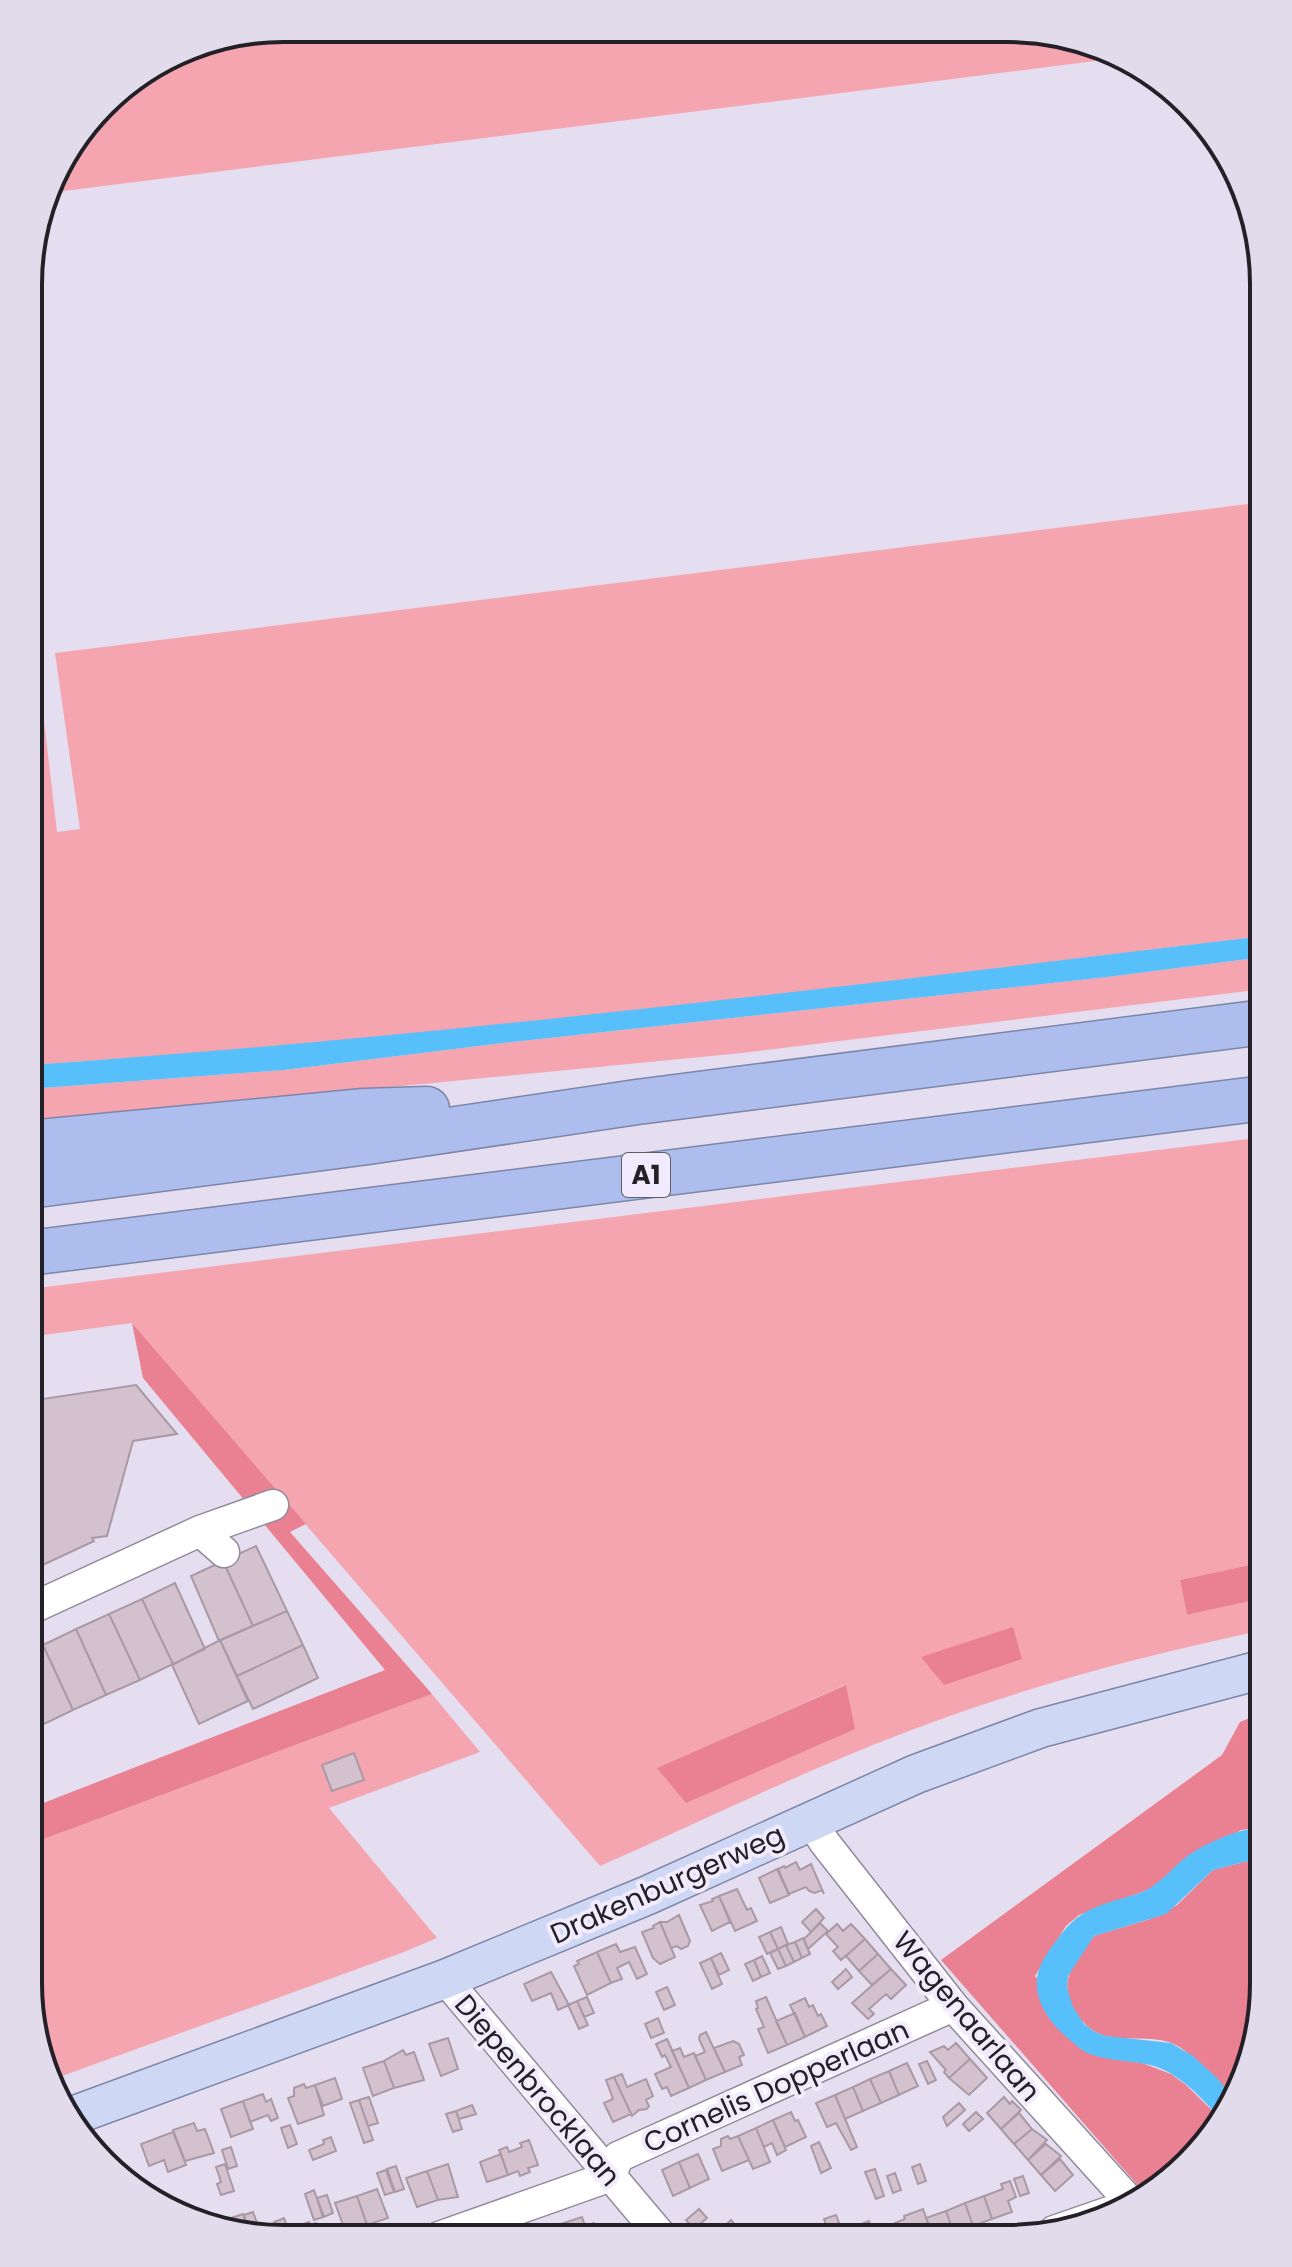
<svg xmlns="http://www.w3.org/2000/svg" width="1292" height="2267" viewBox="0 0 1292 2267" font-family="Poppins,sans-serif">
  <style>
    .green { fill: #f4a5b0; fill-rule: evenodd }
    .forest { fill: #e98192 }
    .water { fill: #57bffa }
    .building { fill: #d3c1cd; stroke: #aa99a5; stroke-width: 2 }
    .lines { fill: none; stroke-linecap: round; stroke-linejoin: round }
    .minor-casing { stroke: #918a9b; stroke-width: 33 }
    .major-casing { stroke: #7d86a8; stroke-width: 41 }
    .highway-casing { stroke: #7d86a8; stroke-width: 47 }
    .minor { stroke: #fff; stroke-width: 30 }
    .major { stroke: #ced7f4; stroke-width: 38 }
    .highway { stroke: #adbded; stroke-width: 44 }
    .labels { text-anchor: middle; stroke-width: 8; stroke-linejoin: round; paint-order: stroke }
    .shield { fill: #f2ebfd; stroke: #615d67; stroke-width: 2 }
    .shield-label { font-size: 26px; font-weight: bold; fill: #232027 }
    .street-label { font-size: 28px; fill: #232027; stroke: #f2ebfd }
    .rim { fill: none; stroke: #232027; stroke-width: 4 }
  </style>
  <rect width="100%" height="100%" fill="#e5def0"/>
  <path class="green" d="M284,28L1058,33L1111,59L48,193L55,170L115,92L186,47Z
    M1264,502V936C853,986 442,1038 29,1065L30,600L57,832L80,829L55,653Z
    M1264,957V989L742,1053L29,1122V1089L284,1070L503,1043L1107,977Z
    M1264,1137V1562L1180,1580L1187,1615L1264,1598V1630C1156,1653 1050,1680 947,1717C828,1759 715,1815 600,1866L132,1323L29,1337V1289ZM845,1685L854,1729L658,1769V1768Z
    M432,1694L480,1752L329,1808L437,1938L404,1952L51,2080C20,2033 28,1904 28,1845Z"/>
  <path class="forest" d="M132,1323L306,1524L290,1532L432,1694L28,1845V1809L385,1670L143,1378Z
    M1264,1562V1598L1187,1615L1180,1580Z
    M1013,1627L1022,1659L944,1685L921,1657Z
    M846,1685L855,1729L686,1803L657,1768Z
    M1264,1712L1263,1827L1241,1830L1176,1867L1157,1885L1145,1891L1079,1915L1066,1926L1035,1976L1113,2059L1142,2063L1171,2074L1186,2085L1222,2120L1211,2139L1148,2197L941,1960L1222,1755L1240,1722Z
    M1263,1857C1263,1933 1273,2032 1234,2099C1222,2083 1188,2048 1169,2042C1149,2036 1127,2041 1106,2036C1084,2031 1063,2002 1068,1979C1071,1964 1085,1948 1094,1936L1150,1919L1177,1905L1213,1870Z"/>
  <path class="water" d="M1264,936V957L1107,977L503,1043L284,1070L29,1089V1065C442,1037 853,985 1264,936Z
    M1263,1827V1857L1213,1870L1166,1914L1094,1936L1068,1976L1067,1988L1073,2007L1084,2024L1095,2032L1106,2036L1171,2043L1193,2056L1218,2079L1234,2099L1222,2120C1205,2102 1185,2079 1162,2069C1139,2059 1113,2063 1090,2054C1083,2052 1076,2045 1070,2040C1045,2020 1025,1988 1045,1957C1077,1910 1083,1910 1137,1894C1162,1886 1173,1864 1195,1851C1215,1839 1240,1829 1263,1827Z"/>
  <path class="building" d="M136,1385L177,1434L133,1441L107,1536L92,1538L94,1541L32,1570L29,1576V1401Z
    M256,1546L287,1611L253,1626L223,1561Z
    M223,1561L253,1626L219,1641L191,1576Z
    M175,1583L205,1649L173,1664L142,1599Z
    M142,1599L173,1664L140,1680L109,1614Z
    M287,1611L303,1645L237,1676L220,1640Z
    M109,1614L140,1680L106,1695L76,1629Z
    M76,1629L106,1695L73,1710L43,1645Z
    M220,1640L248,1701L199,1724L172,1665Z
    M43,1645L73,1710L40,1726L28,1701V1651Z
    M303,1645L318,1678L253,1709L237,1676Z
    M354,1753L364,1780L332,1791L322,1765Z
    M796,1862L800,1870L811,1864L824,1894L822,1890L815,1893L809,1891L806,1887L789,1894L778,1869L784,1866L785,1868Z
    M777,1869L789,1895L770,1903L759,1878Z
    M737,1889L747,1910L751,1908L757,1921L735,1931L719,1896Z
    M719,1896L730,1922L712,1931L700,1905L713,1901L712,1899Z
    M816,1909L824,1918L811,1932L802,1922Z
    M679,1915L690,1941L688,1946L681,1949L677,1946L671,1948L660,1922H667Z
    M660,1922L675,1957L660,1964L653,1958L642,1932L654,1928L653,1926Z
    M820,1923L828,1931L808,1949L804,1939Z
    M837,1924L843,1931L851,1924L865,1939L841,1960L833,1951L838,1947L826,1934Z
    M781,1927L788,1944L778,1949L770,1932Z
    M770,1932L778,1949L767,1954L759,1937Z
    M803,1938L810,1954L802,1958L795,1942Z
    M865,1939L878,1954L859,1971L846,1956Z
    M795,1942L802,1958L794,1962L786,1945Z
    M616,1944L620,1952L635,1947L647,1974L637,1979L629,1962L617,1968L622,1979L611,1983L597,1952Z
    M786,1945L794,1962L786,1966L778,1949Z
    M778,1949L786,1966L778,1969L770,1953Z
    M597,1952L611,1983L587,1995L574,1966L579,1964L577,1961Z
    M721,1953L729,1970L719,1975L711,1958Z
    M878,1954L891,1969L872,1985L859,1971Z
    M762,1956L770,1973L761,1977L754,1960Z
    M711,1958L722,1984L712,1989L700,1963Z
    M754,1960L761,1977L753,1981L745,1964Z
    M846,1969L852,1977L838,1989L832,1982Z
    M891,1969L906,1985L891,1999L886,1994L869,2009L874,2014L868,2019L852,2003Z
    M551,1972L569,2005L558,2010L551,1993L532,2001L524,1984Z
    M667,1987L675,2005L664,2010L656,1992Z
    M587,1997L594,2013L584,2017L577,2001Z
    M766,1997L787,2045L768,2053L758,2029L764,2027L756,2009L758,2008L756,2001Z
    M805,1998L809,2007L813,2005L818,2016L821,2014L827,2026L805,2037L790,2005Z
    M577,2001L588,2025L579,2029L568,2005Z
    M795,2013L805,2037L787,2045L776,2021Z
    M658,2018L664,2033L651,2038L645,2024Z
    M706,2032L725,2072L706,2080L695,2056L705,2052L699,2039L700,2035Z
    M448,2038L458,2069L441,2076L429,2044Z
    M667,2039L689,2088L671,2096L667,2087L662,2089L655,2074L671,2067L665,2055L662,2057L656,2044Z
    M733,2041L739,2044L744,2055L739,2057L742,2065L725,2072L714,2048Z
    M956,2043L970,2059L949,2078L944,2072L946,2070L930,2052L944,2046L948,2050Z
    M680,2048L684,2057L694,2053L706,2080L689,2088L672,2051Z
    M403,2050L406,2055L414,2052L424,2080L394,2088L384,2061Z
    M970,2059L987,2078L969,2095L949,2078Z
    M384,2061L394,2088L373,2096L363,2068Z
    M927,2061L936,2080L928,2084L919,2064Z
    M907,2063L918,2086L899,2095L889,2071Z
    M889,2071L899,2095L881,2103L870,2079Z
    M622,2074L627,2087L646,2079L653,2096L646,2100L649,2106L647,2109L639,2110L632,2116L614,2077Z
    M614,2077L632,2116L631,2114L613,2122L604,2103L613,2099L606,2080Z
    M335,2078L342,2099L323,2106L315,2085Z
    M870,2079L881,2103L863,2111L853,2087Z
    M304,2084L306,2088L315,2085L324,2115L298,2124L288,2098L294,2096V2088Z
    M853,2087L863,2111L845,2119L835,2095Z
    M263,2094L266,2102L271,2099L278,2118L271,2121L268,2115L250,2122L243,2101Z
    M835,2095L857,2147L851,2150L836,2123L827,2127L816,2103Z
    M369,2097L378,2123L368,2126L359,2100Z
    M1004,2097L1010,2104L1012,2101L1021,2110L1001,2129L987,2113Z
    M359,2100L373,2140L364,2143L350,2103Z
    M243,2101L253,2129L231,2137L221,2109Z
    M959,2103L965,2110L947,2126L943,2117Z
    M472,2105L476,2114L459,2119L456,2111Z
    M456,2111L462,2129L453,2132L446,2114Z
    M791,2112L795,2121L798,2120L806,2137L785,2147L773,2120Z
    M976,2112L983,2119L969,2131L963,2124Z
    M1019,2113L1032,2129L1014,2144L1001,2129Z
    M773,2120L786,2150L777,2155L772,2143L764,2147L756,2128Z
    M194,2123L197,2131L205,2129L214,2153L185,2161L173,2130Z
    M290,2125L297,2144L288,2148L281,2128Z
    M756,2128L770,2162L753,2169L738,2136Z
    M1032,2129L1047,2140L1028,2160L1014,2144Z
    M173,2132L186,2165L168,2172L164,2160L149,2166L141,2144Z
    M728,2136L730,2139L738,2136L749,2160L722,2171L713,2149L721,2146V2139Z
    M331,2137L336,2151L313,2160L309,2150L324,2144L323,2140Z
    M529,2140L538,2165L528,2168L530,2172L520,2176L518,2171L508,2175L499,2150L507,2147L509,2152L522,2147L520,2143Z
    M819,2142L831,2168L821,2173L811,2146Z
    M1046,2144L1061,2156L1041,2175L1028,2160Z
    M231,2147L237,2166L228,2169L222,2150Z
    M501,2154L508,2175L487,2182L480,2162Z
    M698,2154L709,2179L690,2188L679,2162Z
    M1060,2159L1073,2175L1055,2191L1041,2175Z
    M679,2162L690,2188L673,2196L662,2170Z
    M225,2164L234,2191L221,2195L217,2184L221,2182L216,2167Z
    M448,2164L458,2197L438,2200L427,2171Z
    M920,2164L926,2181L918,2184L912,2167Z
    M396,2166L404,2189L395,2192L387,2169Z
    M875,2169L884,2196L876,2199L865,2172Z
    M386,2170L394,2192L385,2195L377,2173Z
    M427,2171L438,2200L417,2207L406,2178Z
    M895,2173L901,2190L893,2193L887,2176Z
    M1023,2176L1029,2193L1020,2196L1014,2179Z
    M1010,2181L1016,2197L1008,2201L1012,2212L992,2219L984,2196L1003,2189L1001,2184Z
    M377,2189L388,2218L367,2225L357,2196Z
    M314,2190L323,2217L314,2220L305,2194Z
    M327,2195L333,2213L324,2217L317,2198Z
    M357,2196L367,2225L346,2233L335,2203Z
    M984,2196L992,2219L973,2226L965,2203Z
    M965,2203L973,2226L954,2233L946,2211Z
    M699,2209L707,2218L694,2229L686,2220Z
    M923,2209L934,2239H912L911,2236L901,2239L895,2223L905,2219L904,2216Z
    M946,2211L954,2233L934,2239L926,2218Z
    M253,2212L262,2237H251L244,2215Z
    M243,2214L249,2234L244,2235L236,2233L231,2218Z
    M836,2215L845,2238V2239L831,2238L824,2219Z
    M582,2217L585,2226L594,2223L599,2238H566L561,2224Z
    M284,2218L291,2237H267L278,2233L274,2222Z
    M731,2220L737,2227L734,2231L740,2238H722L724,2236L719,2231Z
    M869,2221L873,2232L889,2226L894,2239H866L861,2224Z
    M309,2222L310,2225L316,2223L321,2237H291L289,2229Z
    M561,2224L566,2238H542L540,2231Z"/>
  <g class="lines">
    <defs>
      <path id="minor" d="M200,1531L224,1552
        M28,1610L200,1531L273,1505
        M810,1820L825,1843L953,2006L1133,2205
        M445,1979L663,2238
        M1054,2231L1132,2204
        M439,2237L611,2176L618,2157L953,2006"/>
      <path id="major" d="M75,2115L445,1979L648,1895L916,1774L1041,1728L1264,1669"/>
      <path id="highway" d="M29,1143L364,1111L427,1109
        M29,1186L368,1142L637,1102L1264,1022
        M29,1253L1264,1098"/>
    </defs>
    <use href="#minor" class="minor-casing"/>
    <use href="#major" class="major-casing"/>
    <use href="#highway" class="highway-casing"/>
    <use href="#minor" class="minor"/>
    <use href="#major" class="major"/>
    <use href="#highway" class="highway"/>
  </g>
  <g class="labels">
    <rect class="shield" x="622" y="1153" width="48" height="44" rx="6"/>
    <g class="shield-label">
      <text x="646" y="1184">A1</text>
    </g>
    <g class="street-label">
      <text transform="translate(667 1884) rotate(-24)" y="10">Drakenburgerweg</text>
      <text transform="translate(967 2016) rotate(50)" y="10">Wagenaarlaan</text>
      <text transform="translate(776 2086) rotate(-24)" y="10">Cornelis Dopperlaan</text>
      <text transform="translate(538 2090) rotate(50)" y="10">Diepenbrocklaan</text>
    </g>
  </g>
  <path d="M0 0H1292V2267H0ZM284 42H1008A242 242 0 0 1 1250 284V1983A242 242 0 0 1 1008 2225H284A242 242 0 0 1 42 1983V284A242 242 0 0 1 284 42Z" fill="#e1dbec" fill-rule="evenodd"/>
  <path class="rim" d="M284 42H1008A242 242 0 0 1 1250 284V1983A242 242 0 0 1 1008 2225H284A242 242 0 0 1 42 1983V284A242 242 0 0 1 284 42Z"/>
</svg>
